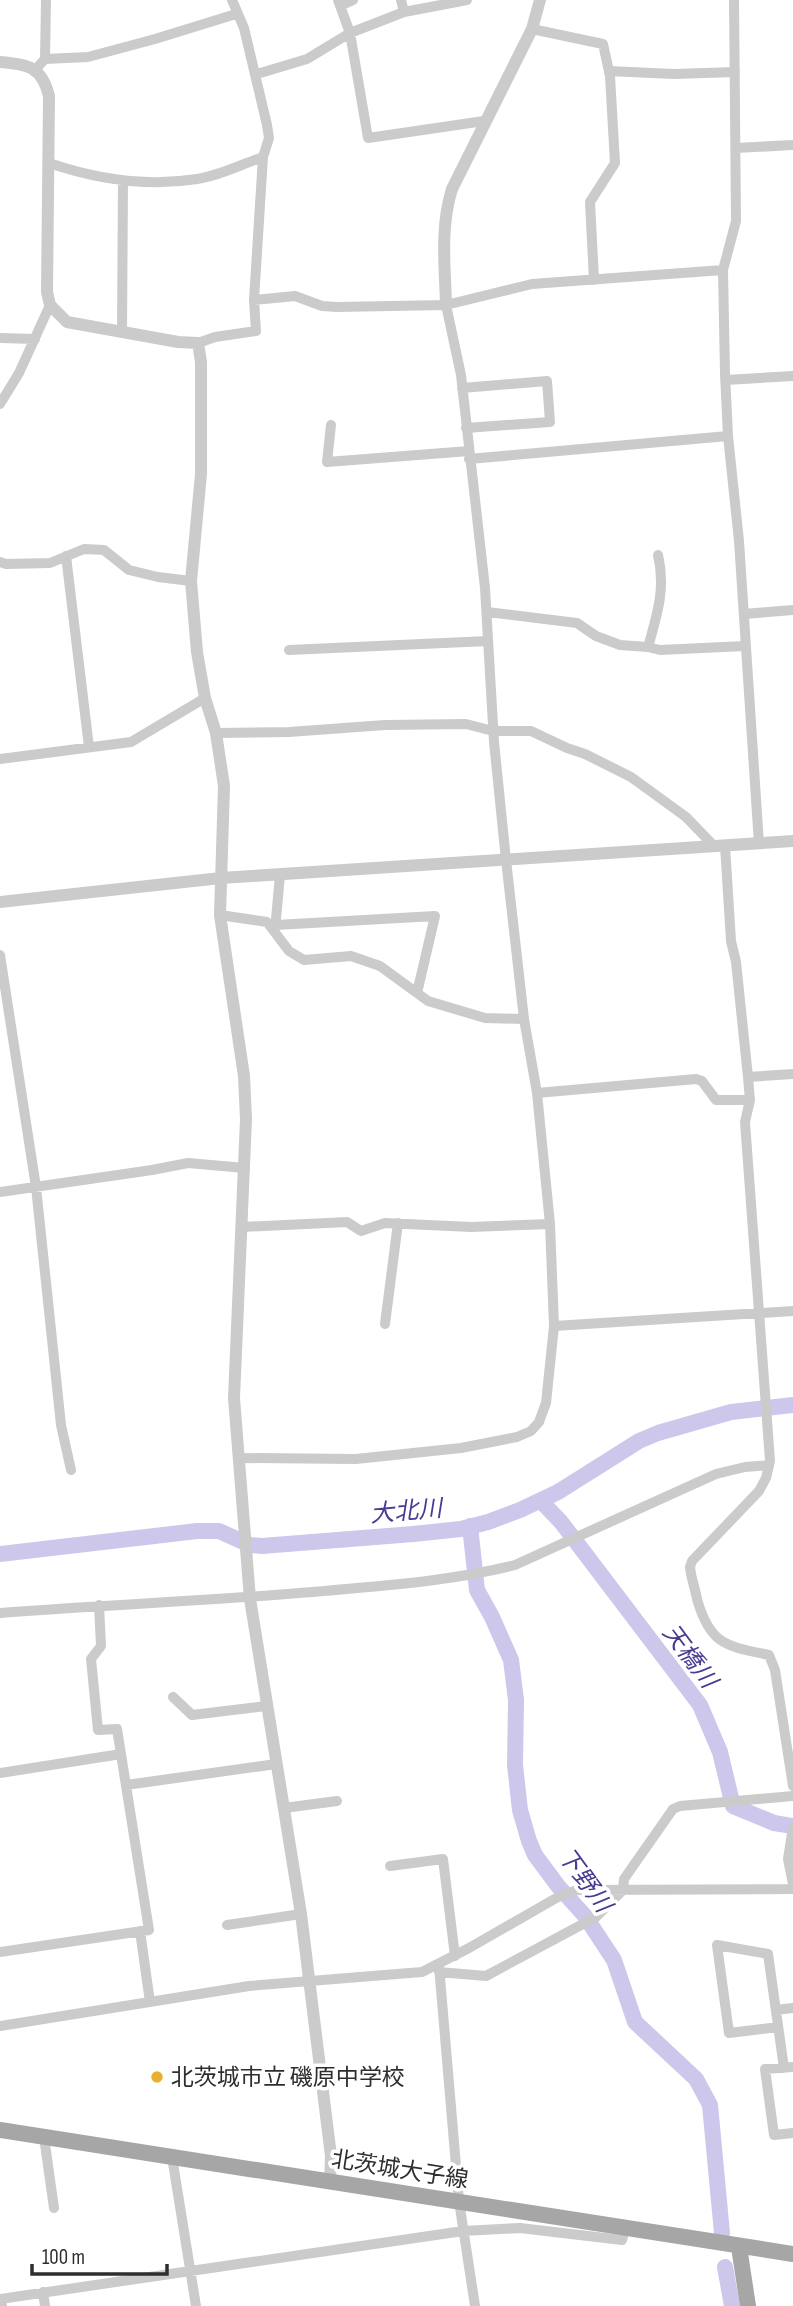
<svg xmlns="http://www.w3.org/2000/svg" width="793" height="2306" viewBox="0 0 793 2306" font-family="'Sofia Sans Condensed','Noto Sans JP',sans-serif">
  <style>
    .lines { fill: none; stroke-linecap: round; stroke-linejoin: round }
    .river { stroke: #cdc7ec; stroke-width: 16 }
    .minor { stroke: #cbcbcb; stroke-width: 10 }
    .tertiary { stroke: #cbcbcb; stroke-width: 12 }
    .primary { stroke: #a6a6a6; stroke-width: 16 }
    .poi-dot { fill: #e8b12d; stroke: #fff; stroke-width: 2.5 }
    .labels { text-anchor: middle; stroke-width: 7; stroke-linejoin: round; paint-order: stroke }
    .poi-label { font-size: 23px; fill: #2e2e2e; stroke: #fff; text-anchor: start }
    .street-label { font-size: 23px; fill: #2e2e2e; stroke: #fff }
    .water-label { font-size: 24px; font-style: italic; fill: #493b91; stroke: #fff }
  </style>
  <rect width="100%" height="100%" fill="#fff"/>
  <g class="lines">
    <path class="river" d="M541,1501L561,1522L700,1705L720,1752L733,1806L774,1823L793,1826
      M470,1526L477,1590L492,1617L511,1660L516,1700L515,1765L520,1810L529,1841L535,1855L558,1886L585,1916L614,1960L635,2022L696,2079L710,2105L722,2233
      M0,1554L197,1531H219L250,1545L262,1546L413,1534L461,1529L488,1522L520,1510L558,1492L639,1441L658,1433L731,1412L793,1405
      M725,2267L732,2306"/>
    <path class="minor" d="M338,0L350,33L368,138L484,121
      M401,0L404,12
      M734,0L736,221L723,270L725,374L728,436L739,541L759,844
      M340,6L353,0
      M532,29L603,44L610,76L615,163L590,202L594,280
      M45,59L88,57L155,39L236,14
      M35,70L45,59L46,0
      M609,71L674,74L735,72
      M257,74L307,59L350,33L404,12L467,0
      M736,148L793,145
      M49,163C96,179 147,187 197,179C219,176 242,164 263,157
      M254,300L295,296L322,306L337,307L446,305L532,284L723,270
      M122,332L123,180
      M0,338L35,339
      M198,343L215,337L256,331L254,300L263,157L269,138L267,125L244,28L232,0
      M726,380L793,376
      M462,388L547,381L550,422L466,428
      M0,404L19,373L50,305
      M331,425L327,462L469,451
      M469,459L728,436
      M658,555C666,588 657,615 648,647L660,650L745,646
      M66,556L89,747
      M0,562L6,564L50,563L84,549L104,550L129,570L158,577L191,581
      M487,612L577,623L596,636L620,645L648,647
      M744,614L793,610
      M289,650L488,641
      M216,733L289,732L385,725L466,724L493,731H531L567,748L585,754L631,777L686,817L715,847
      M0,759L131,742L205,698
      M725,846L731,941L736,962L748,1077L750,1100L745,1122L770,1461L766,1478L759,1491L692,1561L690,1567C691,1578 695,1588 697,1599C710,1645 726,1646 769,1655L775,1670L793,1786
      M220,915L267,922L289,951L304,960L351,956L380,966L428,1001L485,1018L524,1019
      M276,925L435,916L417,993
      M275,930L280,875
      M0,955L36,1187L61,1425L71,1470
      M748,1077L793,1074
      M537,1093L696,1079L702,1081L716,1100H750
      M0,1192L152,1170L188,1163L245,1168
      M242,1227L347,1222L361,1231L385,1223L471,1227L550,1224
      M385,1324L398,1223
      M554,1326L793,1311
      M240,1458L356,1459L461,1448L517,1437L531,1431L539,1422L546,1403L554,1326L550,1224L537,1093L524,1019L506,860L494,742L485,588L461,375L446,305
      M0,1613C115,1604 231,1600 346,1589C402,1584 460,1579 515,1565L716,1474L745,1467L769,1465
      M173,1697L192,1715L266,1706
      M0,1773L121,1754
      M126,1785L276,1764
      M284,1808L337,1801
      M793,1827L788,1859L793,1884
      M390,1866L443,1859L455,1956
      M227,1925L301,1914
      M140,1931L150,2002
      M0,1952L149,1930L117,1729L98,1730L91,1659L101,1646L99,1605
      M439,1966L459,2201L475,2306
      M439,1972L486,1976L596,1917L623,1890L624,1879L673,1809L680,1806L793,1796
      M776,2010L793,2008
      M0,2026L249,1986L422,1972L469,1948L558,1897L577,1890L793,1889
      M778,2027L729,2033L717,1945L768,1954L784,2068
      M793,2067L765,2069L774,2135L793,2133
      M44,2137L54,2208
      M172,2157L196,2306
      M43,2292L45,2306
      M0,2299L463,2231L520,2228L622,2240L626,2227"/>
    <path class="tertiary" d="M0,62C28,64 42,67 49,96L47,292L50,305L67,322L178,342L198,343L201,362V474L191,581L197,652L205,698L216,733L224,786L220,915L244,1076L246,1119L234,1398L250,1599L301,1914L331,2156L330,2181
      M446,305C445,266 440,227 452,189L532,29L540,0
      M0,902L221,878L793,841
      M0,2302L1,2306"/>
    <path class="primary" d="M0,2130L793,2254
      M739,2247L748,2306"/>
  </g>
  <circle class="poi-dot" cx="157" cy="2077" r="7"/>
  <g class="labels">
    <g class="poi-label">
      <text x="171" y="2085">北茨城市立 磯原中学校</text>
    </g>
    <g class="street-label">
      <text transform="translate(400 2169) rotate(9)" y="8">北茨城大子線</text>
    </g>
    <g class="water-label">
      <text transform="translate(406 1511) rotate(-5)" y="8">大北川</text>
      <text transform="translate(690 1656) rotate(53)" y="8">天橋川</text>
      <text transform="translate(585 1880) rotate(54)" y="8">下野川</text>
    </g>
  </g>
  <path d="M32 2264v10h135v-10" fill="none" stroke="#2e2e2e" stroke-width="3.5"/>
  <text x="42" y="2264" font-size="21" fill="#2e2e2e" stroke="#ffffff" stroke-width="5" paint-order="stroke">100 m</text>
</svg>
